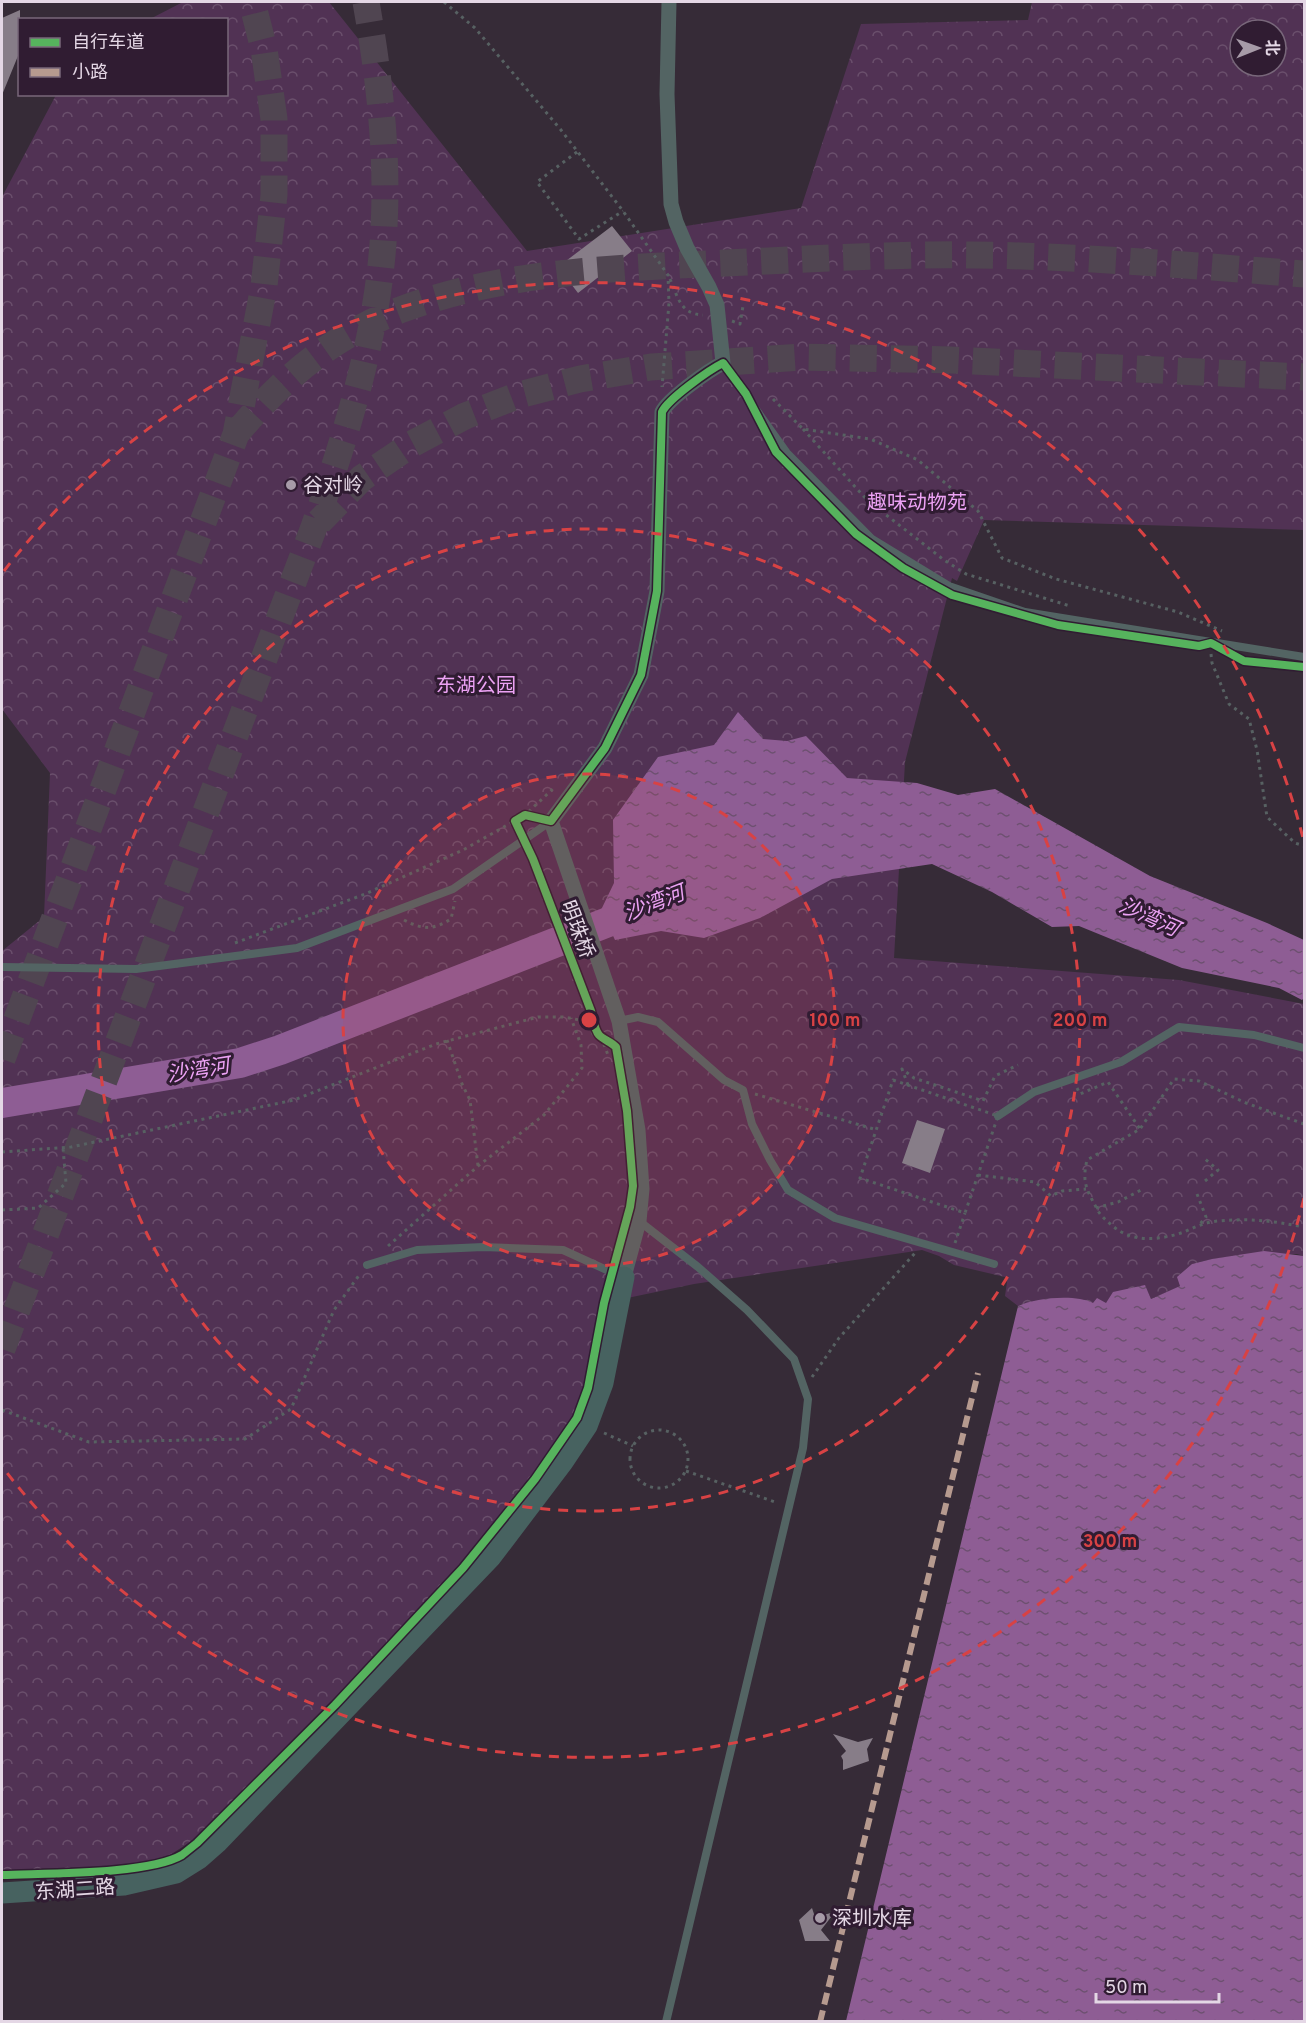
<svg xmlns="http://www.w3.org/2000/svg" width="1306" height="2023" viewBox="0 0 1306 2023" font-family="Overpass,'Noto Sans SC',sans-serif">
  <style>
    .park { fill: url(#park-crowns); fill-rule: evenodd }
    .water { fill: url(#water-ripples) }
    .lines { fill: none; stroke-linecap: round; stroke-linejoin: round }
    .river { stroke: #8e5d94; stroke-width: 30 }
    .building { fill: #877d88 }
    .highway-tunnel { stroke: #504551; stroke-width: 27; stroke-dasharray: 27 14; stroke-linecap: butt }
    .path { stroke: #576162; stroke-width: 3; stroke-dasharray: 3 4.5; stroke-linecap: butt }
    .lane { stroke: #536463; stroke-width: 8 }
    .street { stroke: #536463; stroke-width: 15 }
    .secondary { stroke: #476260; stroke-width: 21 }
    .quiet { stroke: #b69a8f; stroke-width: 6; stroke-dasharray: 12 6; stroke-linecap: butt }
    .cycleway-casing { stroke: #301c32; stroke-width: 11 }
    .cycleway { stroke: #56b35d; stroke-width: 8 }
    .ring { fill: none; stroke: #d84244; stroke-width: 3; stroke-dasharray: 10 8 }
    .poi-dot { fill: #a79ba8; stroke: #301c32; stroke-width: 2 }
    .labels { text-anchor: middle; stroke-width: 6; stroke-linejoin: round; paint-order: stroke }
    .poi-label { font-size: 20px; fill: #e4d7e5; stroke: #301c32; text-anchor: start }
    .park-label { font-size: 20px; fill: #eca2f4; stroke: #301c32 }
    .street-label { font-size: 20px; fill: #e4d7e5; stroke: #301c32 }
    .water-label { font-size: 21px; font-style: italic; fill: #eca2f4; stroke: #301c32 }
    .centre { fill: #d84244; stroke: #301c32; stroke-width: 3 }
    .ring-label { font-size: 18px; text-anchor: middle; font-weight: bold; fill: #d84244; stroke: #301c32; stroke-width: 6; stroke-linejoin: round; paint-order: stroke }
  </style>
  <defs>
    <pattern id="park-crowns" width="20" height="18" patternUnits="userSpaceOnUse" patternTransform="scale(1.5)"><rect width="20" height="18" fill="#513254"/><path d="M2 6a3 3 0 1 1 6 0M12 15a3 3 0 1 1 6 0" fill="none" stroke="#6a4f6c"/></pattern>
    <pattern id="water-ripples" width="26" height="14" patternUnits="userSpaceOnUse" patternTransform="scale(1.5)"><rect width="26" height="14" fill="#8e5d94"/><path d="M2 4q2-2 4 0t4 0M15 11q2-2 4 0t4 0" fill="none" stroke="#6d5070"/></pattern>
  </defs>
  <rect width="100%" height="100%" fill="#362b37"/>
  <path class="park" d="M183,2H329L527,251L801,208L861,24L1028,20L1032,2H1304V530L984,520L957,581L952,578L905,762L894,958L1179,980L1304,1004V1256L1297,1254C1257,1254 1230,1254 1192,1264L1181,1286L1151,1299L1145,1286L1106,1303L1022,1304L1018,1306L1005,1296L1007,1282L1005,1277L954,1265L939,1256L922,1250L694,1284L613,1301L578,1417L562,1443L469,1562L215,1826L159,1862L77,1871L2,1876V951L44,917L50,773L2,709V197L56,95L226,94V20L150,19ZM1240,30H1276V66H1240Z"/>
  <path class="water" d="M738,712L763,739L787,741L806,736L847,778L917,783L958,795L995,789L1150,876L1267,923L1304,940V998L1302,1000L1279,988L1182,968L1079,926L1052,927L992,892L932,864L832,879L760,918L704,938L661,931L615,940L601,910L614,883L613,820L658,757L714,745Z
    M1264,1251L1304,1256V2021H846L1018,1306C1036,1298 1075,1294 1093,1303L1097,1298L1106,1303L1113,1292L1145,1285L1151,1299L1180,1286L1177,1277L1192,1264L1212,1259Z"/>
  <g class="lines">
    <path class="river" d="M2,1103L240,1063L280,1050L644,908"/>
  </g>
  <path class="building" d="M20,10V51L2,95V18Z
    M612,226L632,251L578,293L558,267Z
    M917,1120L945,1129L930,1173L902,1163Z
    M833,1734L858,1742L873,1738L867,1749L869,1761L843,1770V1760L841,1756L846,1751Z
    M812,1908L815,1917L835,1912L821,1930L830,1941H805L799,1920Z"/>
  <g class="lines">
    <path class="highway-tunnel" d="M236,434C281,380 332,336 400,310C504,271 616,268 726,263C808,259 891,254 973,255C1084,256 1194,266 1304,274
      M319,522L362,478L412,444L465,416L519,395L580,379L651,367L802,357L951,360L1304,377
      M2,1059L236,434L264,286L274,195V119L264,49L252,2
      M2,1349L314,527C348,430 379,331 384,227C388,151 379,76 366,2"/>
    <path class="path" d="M444,2L475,28L561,130L623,211L668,275L669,303L662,387
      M577,152L537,182L579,239L623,211
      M670,279C678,297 680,314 703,315
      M732,321L740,324L743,306
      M773,399L803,429L870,439L918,460L978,511L1002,558L1056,579L1178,612L1222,631
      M803,429L867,500L944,560L966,574L1070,606
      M1211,654L1212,663L1229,704L1249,719L1257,750L1267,817L1295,843L1304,846
      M404,920C423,930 433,930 451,919L455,901
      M235,943L365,894L463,850L525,815L556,786
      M601,1037L608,1055
      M447,1040L462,1084L470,1100L478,1166
      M893,1080L998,1116L965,1213L860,1178Z
      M908,1085L902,1069L914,1078L983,1101L995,1076L1018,1065
      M1077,1088L1080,1094L1108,1082L1140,1129
      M755,1094L877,1130
      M1304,1124L1246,1103L1199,1081L1174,1079L1140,1129L1087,1160C1082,1181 1086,1189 1096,1207C1100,1216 1107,1221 1114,1227C1133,1243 1161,1240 1184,1232C1195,1227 1206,1222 1218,1221C1251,1218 1273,1221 1304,1227
      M2,1152L71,1147L294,1100L436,1044L538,1017H563L580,1020L590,1026L593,1034L597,1032
      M978,1175L1035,1182L1051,1196L1062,1191L1086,1189
      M1205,1181L1218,1170L1205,1159
      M1197,1194L1206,1217L1200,1224
      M1096,1208L1118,1202L1143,1189
      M2,1210L38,1208L66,1183L63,1148
      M955,1243L965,1213
      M388,1246L478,1166L544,1115L566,1088L582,1068L581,1045L571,1018
      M812,1377L839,1338L915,1253
      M2,1410L89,1442L245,1439L291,1409L334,1310L360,1274
      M630 1459a29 29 0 1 1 58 0a29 29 0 1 1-58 0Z
      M604,1433L633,1446
      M686,1471L778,1503"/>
    <path class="lane" d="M723,363L787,453L872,539L949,586L1025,612L1304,657
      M2,967L136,969L297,948L453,889L551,821
      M619,1021L638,1017L658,1022L724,1080L743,1090L752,1124L770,1160L788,1190L835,1218L994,1264
      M998,1116L1034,1092L1121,1062L1179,1027L1254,1035L1304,1048
      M639,1221L698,1267L747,1310L794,1359L808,1399L803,1448L666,2022
      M367,1265L417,1250L483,1247L563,1250L622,1277"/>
    <path class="street" d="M624,1277L639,1221L642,1189L638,1130L619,1021L551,821L605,748L641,675L657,591L662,412C668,399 709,370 723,363L717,305L709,287L687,248L676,222L671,204L667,94L669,2"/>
    <path class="secondary" d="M2,1893L124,1885L176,1873L200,1858L217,1843L491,1557L563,1462L587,1426L603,1383L624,1277"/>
    <path class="quiet" d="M820,2022L978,1373"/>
    <defs>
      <path id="cycleway" d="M2,1875C44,1873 148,1875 182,1855C187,1851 192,1847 197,1843L335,1705L463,1568L535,1479L577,1418L588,1388L604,1303L630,1207L633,1186L627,1111L616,1047C611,1042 604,1040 599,1035C594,1029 593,1018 591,1011L533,859L515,821L525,815L551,821L605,748L641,675L657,591L662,412C668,399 709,370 723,363L746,394L776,452L856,534L903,568L952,595L1058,625L1199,646L1211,643L1244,661L1304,667"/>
    </defs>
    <use href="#cycleway" class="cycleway-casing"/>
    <use href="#cycleway" class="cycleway"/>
  </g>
  <circle cx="589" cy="1020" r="246" fill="#d84244" fill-opacity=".12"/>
  <g class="ring">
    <circle cx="589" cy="1020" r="246"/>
    <circle cx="589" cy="1020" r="491"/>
    <path d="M1304 1198A737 737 0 0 1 4 1469M4 571A737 737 0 0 1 1304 842"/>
  </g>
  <g class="poi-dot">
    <circle cx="291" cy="485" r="6"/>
    <circle cx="820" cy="1918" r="6"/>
  </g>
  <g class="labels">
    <g class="poi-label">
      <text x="303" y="492">谷对岭</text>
      <text x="832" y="1925">深圳水库</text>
    </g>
    <g class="park-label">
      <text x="917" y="509">趣味动物苑</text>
      <text x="476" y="692">东湖公园</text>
    </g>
    <g class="street-label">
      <text transform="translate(578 929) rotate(69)" y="7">明珠桥</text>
      <text transform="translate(75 1889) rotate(-4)" y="7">东湖二路</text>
    </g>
    <g class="water-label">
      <text transform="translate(654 903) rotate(-21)" y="7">沙湾河</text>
      <text transform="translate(1149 917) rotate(24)" y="7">沙湾河</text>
      <text transform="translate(198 1070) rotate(-9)" y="7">沙湾河</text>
    </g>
  </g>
  <circle cx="589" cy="1020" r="9" class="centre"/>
  <g class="ring-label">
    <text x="835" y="1026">100 m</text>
    <text x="1080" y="1026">200 m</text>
    <text x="1110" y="1547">300 m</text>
  </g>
  <rect width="1306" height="2023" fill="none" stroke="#e4d7e5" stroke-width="6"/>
  <rect x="18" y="18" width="210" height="78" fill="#301c32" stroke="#78677a" stroke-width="1.5"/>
  <rect x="30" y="38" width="30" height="9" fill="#56b35d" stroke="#78677a" stroke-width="1.5"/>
  <text x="72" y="48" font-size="18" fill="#e4d7e5">自行车道</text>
  <rect x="30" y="68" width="30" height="9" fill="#b69a8f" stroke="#78677a" stroke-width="1.5"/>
  <text x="72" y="78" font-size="18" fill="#e4d7e5">小路</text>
  <g transform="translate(1258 48) rotate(89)"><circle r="28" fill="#301c32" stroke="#78677a" stroke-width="1.5"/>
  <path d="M0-4.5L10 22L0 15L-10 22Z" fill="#a79ba8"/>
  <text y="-9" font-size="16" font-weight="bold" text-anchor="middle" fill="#e4d7e5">北</text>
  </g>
  <path d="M1096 1993v9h123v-9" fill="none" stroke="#e4d7e5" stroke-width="3"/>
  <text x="1105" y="1993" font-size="18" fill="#e4d7e5" stroke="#301c32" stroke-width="4.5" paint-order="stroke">50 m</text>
</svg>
